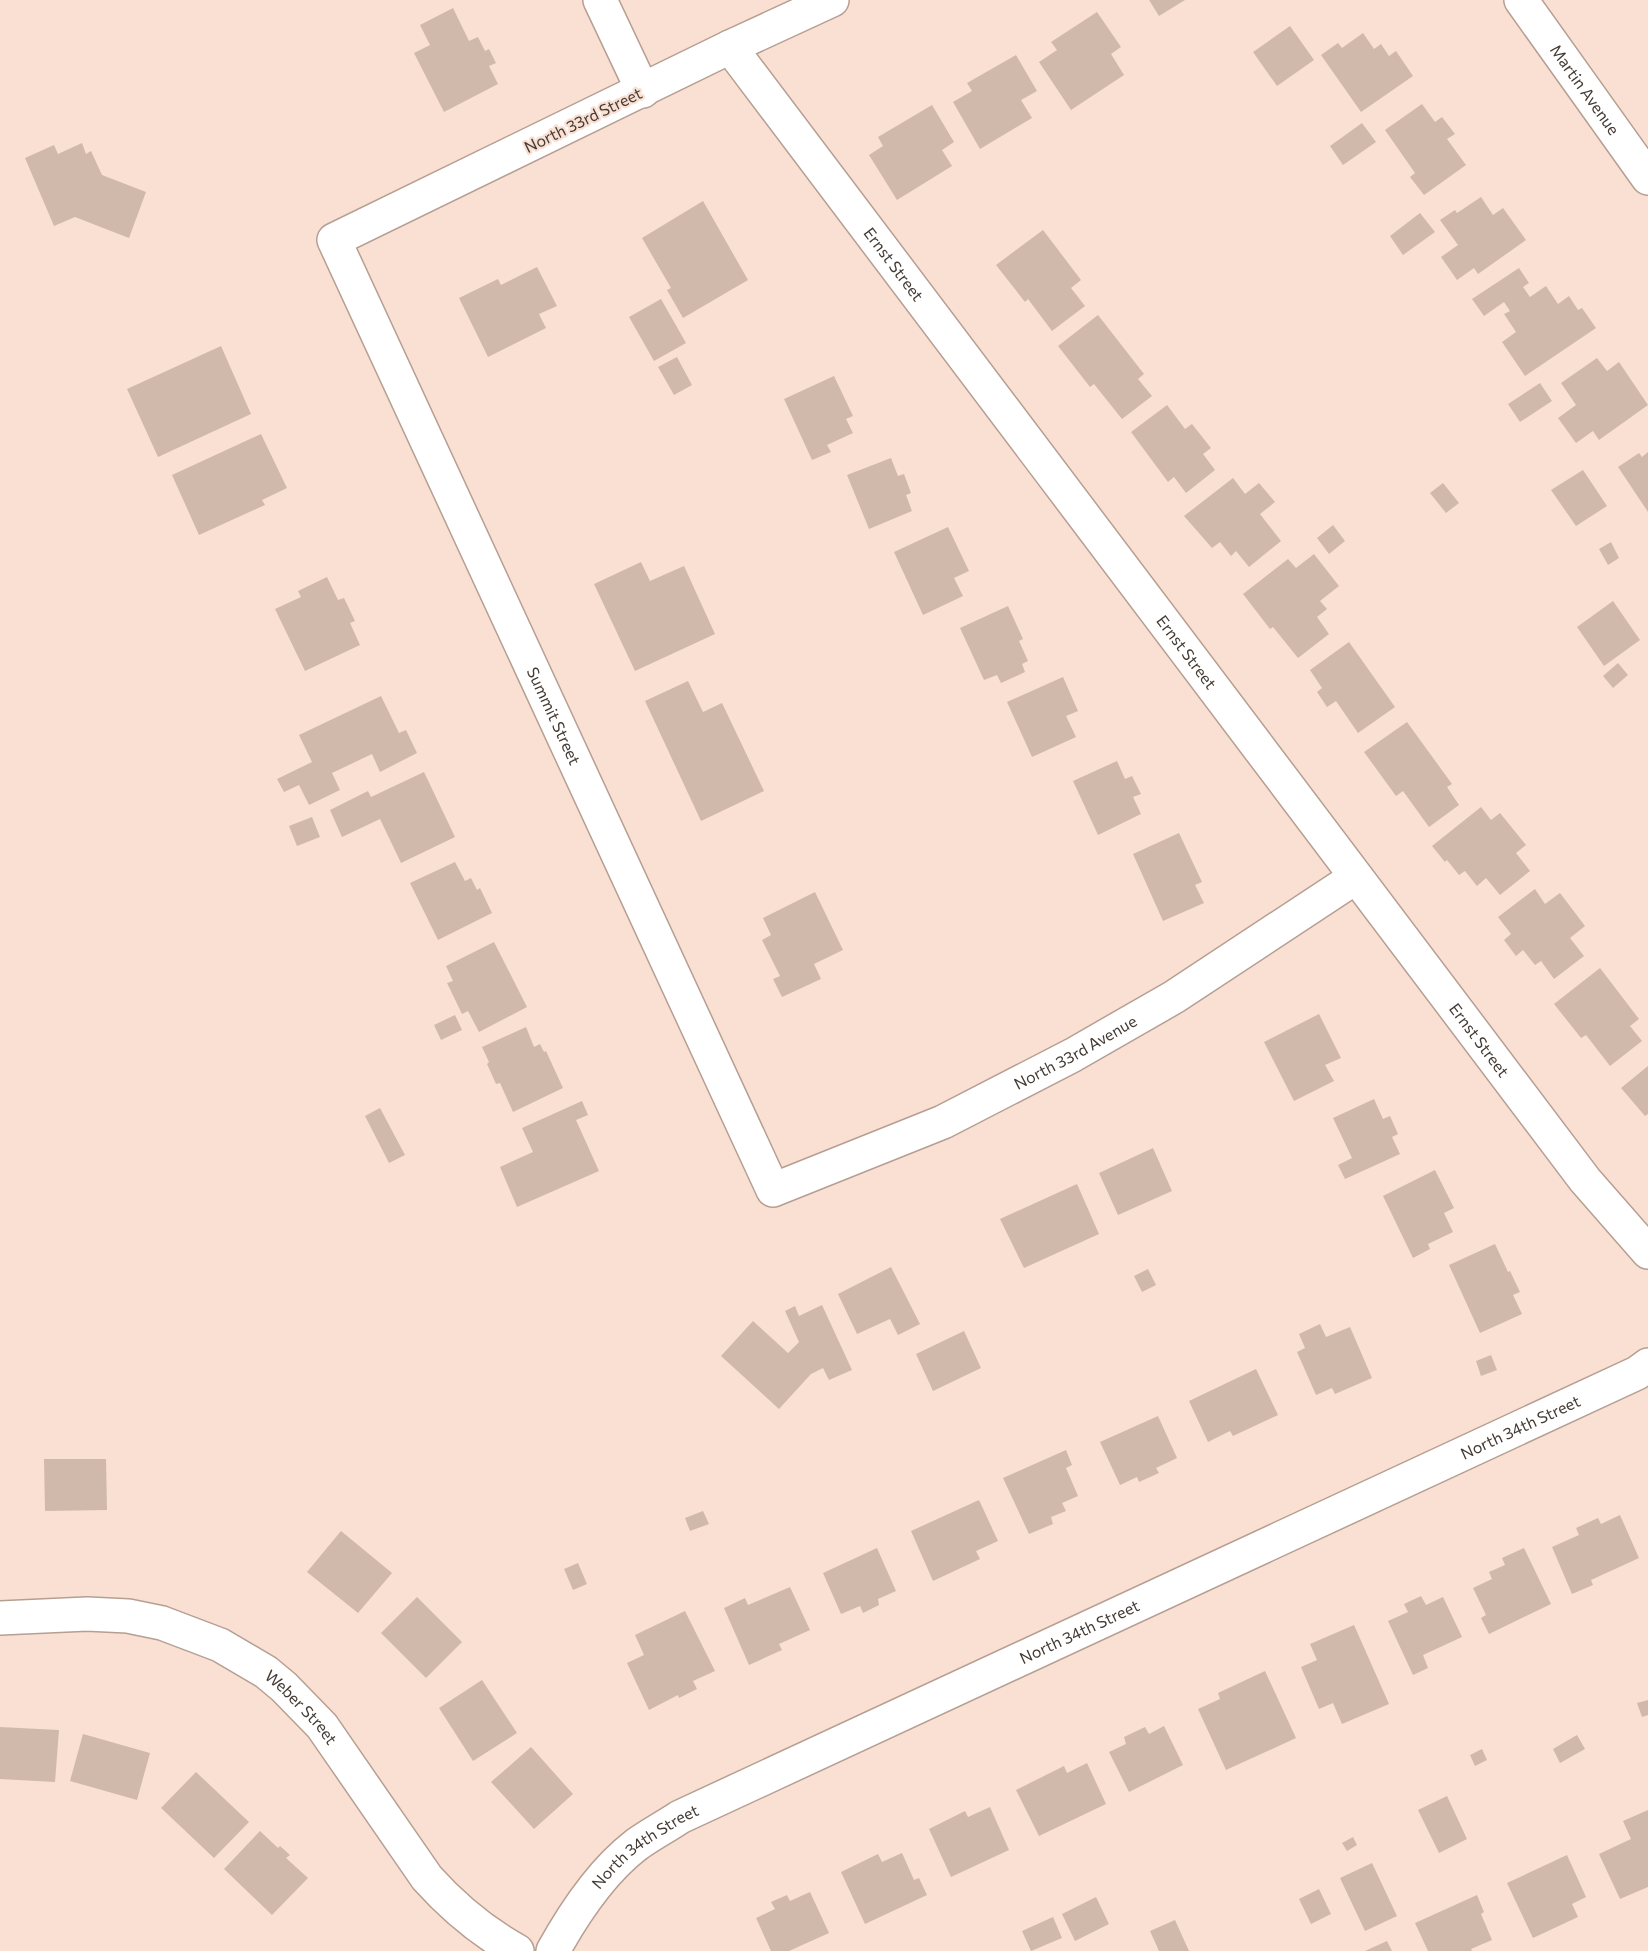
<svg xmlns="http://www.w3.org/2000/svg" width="1648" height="1951" viewBox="0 0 1648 1951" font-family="Commissioner,sans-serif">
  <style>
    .building { fill: #d0b8ab }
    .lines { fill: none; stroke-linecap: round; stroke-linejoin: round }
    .street-casing { stroke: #b69f92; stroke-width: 36 }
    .secondary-casing { stroke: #b69f92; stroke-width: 36 }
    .street { stroke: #fff; stroke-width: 33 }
    .secondary { stroke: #fff; stroke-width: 33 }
    .labels { text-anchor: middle; stroke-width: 4.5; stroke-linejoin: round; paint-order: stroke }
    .street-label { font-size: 16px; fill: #433a34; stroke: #f9e0d2 }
  </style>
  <rect width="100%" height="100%" fill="#f9e0d2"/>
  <path class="building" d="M1149,0H1185L1159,16Z
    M453,8L469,41L478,37L485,51L489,49L496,63L489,66L498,84L444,112L414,53L430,45L420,25Z
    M1097,12L1121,47L1111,54L1124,75L1071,110L1039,62L1057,50L1051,42Z
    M1290,26L1314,60L1277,86L1253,52Z
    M1363,33L1374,49L1381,44L1389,56L1396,51L1413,76L1361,112L1321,55L1338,43L1342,48Z
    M1016,55L1037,91L1021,100L1032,118L980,149L953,102L972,91L967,83Z
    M1422,104L1435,122L1442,117L1455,134L1447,139L1466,165L1424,195L1410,177L1415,173L1385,130Z
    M932,105L954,142L942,150L952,166L897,200L869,155L883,146L878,137Z
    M1362,123L1376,142L1343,165L1330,146Z
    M82,143L86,154L91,151L102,175L146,192L129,238L75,217L54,226L25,158L54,145L58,154Z
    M1481,197L1493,215L1503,208L1526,240L1478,274L1474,268L1457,280L1441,257L1458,245L1440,220L1455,210L1457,213Z
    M703,201L748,280L683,318L667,290L671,288L642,238Z
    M1420,213L1435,232L1403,255L1390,236Z
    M1043,230L1081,280L1071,288L1085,306L1052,331L1028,299L1025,302L996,265Z
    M537,267L557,306L539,314L546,328L488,357L459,298L498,279L501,285Z
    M1519,268L1529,283L1523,287L1530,297L1546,286L1558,304L1569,296L1578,310L1582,308L1596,328L1525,376L1502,342L1516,332L1504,314L1510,311L1504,302L1484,316L1472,299Z
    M661,299L686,343L654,361L629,317Z
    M1098,315L1144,374L1138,379L1152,396L1122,419L1094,384L1090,387L1058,346Z
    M221,346L251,414L158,457L127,389Z
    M677,357L692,385L674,395L658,367Z
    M1597,358L1607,371L1619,362L1648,405L1599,440L1593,431L1576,443L1558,418L1576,405L1561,383Z
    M834,376L853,416L846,419L853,433L827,445L831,452L812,460L784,399Z
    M1540,383L1552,401L1520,422L1508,404Z
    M1167,405L1185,429L1192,424L1211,448L1203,454L1215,470L1186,493L1174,477L1168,482L1131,432Z
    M261,434L287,488L262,500L265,505L199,535L172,475Z
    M1648,452V512L1618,467L1639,453L1642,457Z
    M891,458L898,476L904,474L911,493L906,495L912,511L869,529L847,475Z
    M1583,470L1607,506L1576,526L1551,490Z
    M1233,478L1245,494L1259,483L1275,502L1260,514L1281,541L1249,567L1236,551L1231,556L1220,542L1212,548L1184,516Z
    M1443,483L1459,503L1446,513L1430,493Z
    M1333,525L1345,541L1329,554L1317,538Z
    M948,527L969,571L954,578L963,596L923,615L894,552Z
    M1611,542L1619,558L1608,565L1599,549Z
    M1314,554L1339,586L1320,601L1327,609L1317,617L1329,634L1298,658L1273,627L1270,629L1243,594L1288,559L1296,568Z
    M641,562L650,581L684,566L715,634L635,671L594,584Z
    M327,577L338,600L344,598L355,621L350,623L360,645L305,671L275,609L301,597L298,591Z
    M1613,601L1640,640L1604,666L1577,627Z
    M1008,606L1023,639L1019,641L1028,661L1022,664L1025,672L1001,683L997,675L984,680L960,628Z
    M1349,642L1395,707L1358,733L1336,701L1327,707L1317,692L1322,688L1310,670Z
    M1618,663L1628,675L1613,688L1603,676Z
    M1063,677L1078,711L1066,716L1076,737L1032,757L1007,702Z
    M688,681L703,712L722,703L764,791L701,821L645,701Z
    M381,696L399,733L406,730L417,753L380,772L372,754L332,773L340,790L309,805L299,785L284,792L277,779L312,762L299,735Z
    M1407,722L1452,784L1447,787L1459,805L1429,827L1403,791L1396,796L1364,752Z
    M1117,761L1125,779L1132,776L1141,794L1133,797L1141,814L1098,835L1073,781Z
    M424,772L455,837L401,863L380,819L342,837L330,810L368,791L371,797Z
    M1481,807L1491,820L1500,813L1526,845L1516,853L1530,871L1500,895L1486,878L1477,886L1465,871L1459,875L1447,860L1445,862L1432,846Z
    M312,817L320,837L297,846L289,826Z
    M1179,833L1202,882L1195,885L1204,903L1163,921L1133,854Z
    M455,862L465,881L471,878L477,890L480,888L492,913L438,940L410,883Z
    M1535,889L1545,904L1560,893L1585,926L1570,938L1584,956L1554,979L1541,961L1535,965L1523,950L1516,956L1504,940L1511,934L1498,917Z
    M815,892L843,950L814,964L821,979L782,997L773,979L780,976L762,940L771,935L763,918Z
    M494,942L527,1007L479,1032L468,1011L462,1014L447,983L453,981L446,966Z
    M1600,968L1639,1019L1630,1026L1642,1041L1610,1066L1586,1035L1581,1038L1554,1004Z
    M1319,1014L1341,1058L1325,1065L1334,1081L1294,1101L1264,1042Z
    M455,1015L462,1030L441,1040L434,1025Z
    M526,1027L534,1047L540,1044L544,1052L546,1051L563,1088L513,1112L500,1083L496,1084L487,1064L489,1062L482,1047Z
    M1648,1066V1114L1645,1116L1621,1088Z
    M1374,1099L1383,1119L1390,1116L1398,1134L1392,1137L1400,1154L1345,1179L1338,1165L1352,1158L1333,1118Z
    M582,1101L588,1115L576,1120L599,1171L517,1207L500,1167L533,1152L522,1128Z
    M380,1108L405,1155L389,1163L365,1116Z
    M1153,1148L1172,1191L1118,1215L1099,1173Z
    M1435,1170L1454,1208L1444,1213L1453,1232L1428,1244L1430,1249L1413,1258L1383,1196Z
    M1077,1184L1099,1234L1024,1268L1000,1219Z
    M1495,1244L1508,1272L1510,1271L1520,1292L1513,1295L1522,1314L1480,1333L1449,1265Z
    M891,1267L920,1324L898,1335L890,1319L857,1334L838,1294Z
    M1148,1269L1156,1285L1142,1292L1134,1276Z
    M822,1305L852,1370L829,1380L823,1368L811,1374L779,1409L721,1356L753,1321L788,1353L799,1342L785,1311L795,1306L799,1316Z
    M1320,1324L1326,1337L1350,1327L1372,1378L1335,1394L1332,1388L1316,1395L1297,1352L1305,1348L1299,1334Z
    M964,1331L981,1368L933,1391L916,1354Z
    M1491,1355L1497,1370L1481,1376L1476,1361Z
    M1256,1369L1278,1415L1233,1436L1230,1431L1208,1442L1189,1401Z
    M1158,1416L1177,1458L1156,1468L1159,1473L1139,1482L1137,1477L1120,1485L1100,1442Z
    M1066,1450L1072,1465L1066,1468L1078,1496L1062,1503L1066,1511L1051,1517L1053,1524L1029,1534L1003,1478Z
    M44,1459H106L107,1510L45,1511Z
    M979,1500L998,1541L976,1551L980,1559L933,1581L911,1531Z
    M703,1511L709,1524L690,1531L685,1518Z
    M1620,1515L1639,1558L1591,1580L1593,1585L1572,1594L1552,1547L1579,1535L1576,1528L1598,1518L1601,1524Z
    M341,1531L392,1573L358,1613L307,1572Z
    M877,1548L896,1591L878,1599L879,1605L863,1613L860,1606L841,1614L823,1573Z
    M1524,1548L1551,1604L1489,1634L1481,1618L1486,1615L1473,1588L1492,1579L1489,1572L1505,1565L1502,1558Z
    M578,1563L587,1584L573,1590L564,1569Z
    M790,1587L810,1630L779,1644L782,1650L749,1665L724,1608L745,1598L748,1605Z
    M1421,1596L1426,1605L1443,1597L1462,1637L1423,1655L1428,1668L1413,1675L1388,1621L1408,1612L1404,1604Z
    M417,1597L462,1642L426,1678L381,1633Z
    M685,1611L715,1671L693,1681L697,1689L679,1698L678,1695L649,1710L627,1663L644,1655L635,1635Z
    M1354,1625L1389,1704L1342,1724L1333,1703L1319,1709L1301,1667L1317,1660L1310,1644Z
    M1265,1671L1296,1738L1226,1770L1198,1709L1220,1699L1218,1693Z
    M482,1680L517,1733L473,1761L439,1708Z
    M1648,1700V1715L1642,1717L1637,1703Z
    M1164,1726L1183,1765L1129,1792L1109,1752L1126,1744L1124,1737L1145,1727L1149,1734Z
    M0,1727L59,1730L55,1782L0,1779Z
    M83,1734L150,1753L137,1800L70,1781Z
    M1577,1735L1585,1749L1560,1763L1553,1749Z
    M531,1747L573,1794L534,1829L491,1782Z
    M1482,1749L1487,1760L1475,1766L1470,1755Z
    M1087,1763L1106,1804L1039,1836L1016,1790L1064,1766L1067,1773Z
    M196,1772L249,1822L214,1858L161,1808Z
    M1447,1796L1467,1839L1439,1853L1418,1810Z
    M990,1807L1009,1850L951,1877L929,1829L965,1811L968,1817Z
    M1648,1810V1887L1620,1899L1599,1854L1631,1839L1623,1821Z
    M260,1831L278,1848L280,1846L290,1855L286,1858L308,1878L272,1915L224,1869Z
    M1353,1837L1357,1845L1347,1851L1342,1843Z
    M902,1853L914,1880L919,1878L927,1895L865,1924L841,1872L878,1854L882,1862Z
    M1567,1855L1586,1897L1572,1904L1578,1917L1533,1938L1507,1883Z
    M1372,1863L1397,1916L1365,1931L1340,1878Z
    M1319,1889L1331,1914L1311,1924L1299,1899Z
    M810,1892L829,1933L789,1951H771L756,1918L775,1909L771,1902L787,1895L790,1901Z
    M1477,1895L1484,1912L1481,1914L1492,1940L1471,1949L1472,1951H1428L1415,1923Z
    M1096,1897L1109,1924L1075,1941L1062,1914Z
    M1053,1917L1062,1938L1031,1951L1022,1931Z
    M1175,1920L1189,1951H1159L1150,1931Z
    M1387,1941L1392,1951H1365Z"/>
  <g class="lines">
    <defs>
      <g id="street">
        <path d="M600,0L643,91"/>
        <path id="s1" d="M832,0L730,47L334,240L773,1190L943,1122L1073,1055L1174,997L1356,877"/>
        <path id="s2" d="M730,47L1585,1180L1648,1252"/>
        <path id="s3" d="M0,1618L87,1614L128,1616L162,1623L220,1645L266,1672L284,1687L322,1726L427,1878C453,1907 483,1932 517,1951"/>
        <path id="s4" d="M553,1951C574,1913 601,1872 636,1845C650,1835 665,1827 680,1817L1637,1373L1648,1365"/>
      </g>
      <g id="secondary">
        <path id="s5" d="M1521,0L1648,178"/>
      </g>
    </defs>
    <use href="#street" class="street-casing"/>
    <use href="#secondary" class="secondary-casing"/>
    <use href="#street" class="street"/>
    <use href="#secondary" class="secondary"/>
  </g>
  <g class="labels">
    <g class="street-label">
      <text dy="6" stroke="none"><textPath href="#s5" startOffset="110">Martin Avenue</textPath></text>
      <text transform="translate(583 120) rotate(-26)" y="6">North 33rd Street</text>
      <text dy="6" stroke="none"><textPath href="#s2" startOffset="272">Ernst Street</textPath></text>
      <text dy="6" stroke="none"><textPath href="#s2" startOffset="758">Ernst Street</textPath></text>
      <text dy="6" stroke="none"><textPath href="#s1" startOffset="1077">Summit Street</textPath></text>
      <text dy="6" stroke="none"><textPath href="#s2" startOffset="1244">Ernst Street</textPath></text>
      <text dy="6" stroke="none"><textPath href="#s1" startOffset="1932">North 33rd Avenue</textPath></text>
      <text dy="6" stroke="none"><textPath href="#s4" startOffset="1114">North 34th Street</textPath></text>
      <text dy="6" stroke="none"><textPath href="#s4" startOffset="628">North 34th Street</textPath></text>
      <text dy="6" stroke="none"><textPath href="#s3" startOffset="328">Weber Street</textPath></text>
      <text dy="6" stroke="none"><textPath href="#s4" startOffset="142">North 34th Street</textPath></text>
    </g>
  </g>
</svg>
